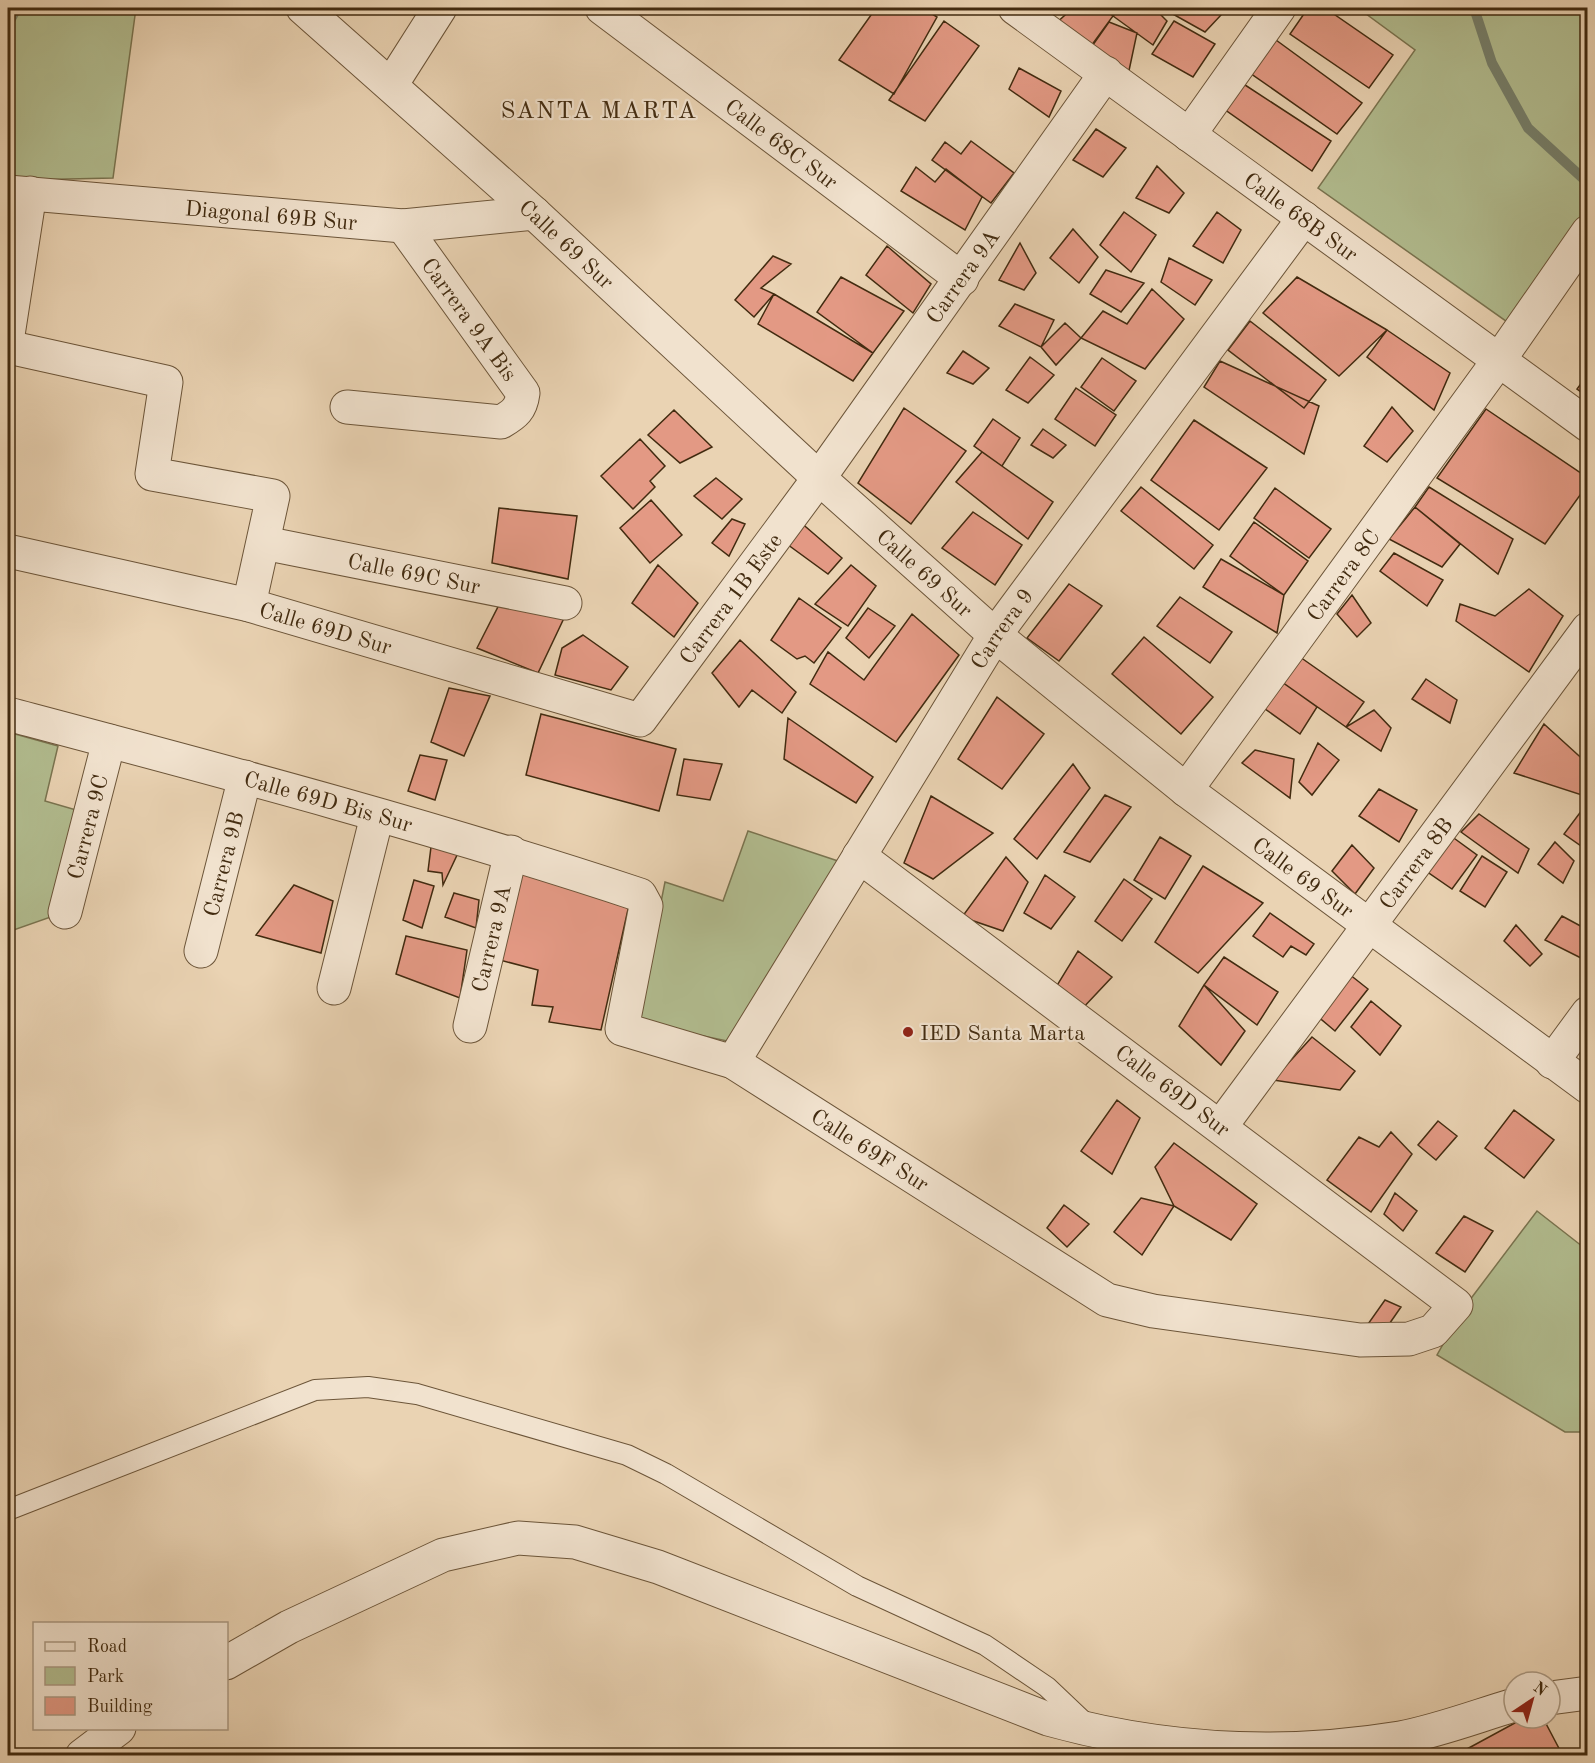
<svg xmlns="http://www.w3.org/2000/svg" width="1595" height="1763" viewBox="0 0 1595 1763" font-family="'Old Standard TT',serif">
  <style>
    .green { fill: #b2bd90; stroke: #7a7450; stroke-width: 1.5 }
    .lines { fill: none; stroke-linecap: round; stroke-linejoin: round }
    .stream { stroke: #76806c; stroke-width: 10 }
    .building { fill: #e39984; stroke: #422b10; stroke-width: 1.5 }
    .service-casing { stroke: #6c5539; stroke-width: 22 }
    .minor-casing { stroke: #6c5539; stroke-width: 35 }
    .tertiary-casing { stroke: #6c5539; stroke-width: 35 }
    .service { stroke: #f1e2ce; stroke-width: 20 }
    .minor { stroke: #f1e2ce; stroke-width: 33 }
    .tertiary { stroke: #f1e2ce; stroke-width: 33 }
    .poi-dot { fill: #8f2418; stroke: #f1e2ce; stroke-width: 2 }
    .labels { text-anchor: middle; stroke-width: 4.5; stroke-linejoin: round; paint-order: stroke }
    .street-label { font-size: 22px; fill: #422b10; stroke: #f1e2ce }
    .poi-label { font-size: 22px; fill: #422b10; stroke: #f1e2ce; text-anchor: start }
    .neighbourhood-label { font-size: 24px; letter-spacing: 1.5px; fill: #422b10; stroke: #f1e2ce }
  </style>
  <rect width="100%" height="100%" fill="#ead3b3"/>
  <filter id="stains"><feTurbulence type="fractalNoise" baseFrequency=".00333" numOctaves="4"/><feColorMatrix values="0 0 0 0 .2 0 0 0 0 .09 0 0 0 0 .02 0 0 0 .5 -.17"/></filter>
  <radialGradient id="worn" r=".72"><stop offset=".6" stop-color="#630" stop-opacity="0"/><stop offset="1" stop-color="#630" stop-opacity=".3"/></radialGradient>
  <path class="green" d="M8,8H136L113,178L24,180L8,281Z
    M1358,8H1587V250L1527,336L1318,188L1415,50Z
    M8,732L58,746L45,801L90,814L65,912L8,932Z
    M748,831L844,863L727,1041L637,1022L665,882L723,901Z
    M1537,1211L1587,1250V1432H1565L1437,1355L1463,1309Z"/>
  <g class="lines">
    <path class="stream" d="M1474,8L1492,63L1528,128L1588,183
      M8,24L17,8"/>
  </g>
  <path class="building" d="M876,8H923L937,17L894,94L839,60Z
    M1073,8H1103L1113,16L1086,53L1054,25Z
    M1120,8H1154L1167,21L1153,45L1113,16Z
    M1176,8H1212L1222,14L1205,32L1171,13Z
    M1308,8H1325L1393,55L1369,88L1290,34Z
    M944,21L979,46L925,121L889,100Z
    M1174,21L1215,44L1193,77L1152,54Z
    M1109,22L1137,33L1127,80L1090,49Z
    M1276,40L1362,103L1337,134L1250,73Z
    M1019,68L1061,91L1049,117L1009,89Z
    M1242,83L1331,141L1312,171L1224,109Z
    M1096,129L1126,148L1103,177L1073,160Z
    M971,141L1014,173L991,203L932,160L945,142L961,154Z
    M1157,166L1184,193L1169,213L1136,198Z
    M916,167L935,182L946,169L982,197L965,230L901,191Z
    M1124,212L1156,235L1131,272L1100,245Z
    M1217,212L1241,230L1223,263L1193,246Z
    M1073,229L1098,257L1079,283L1050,258Z
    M1020,243L1036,273L1024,290L999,280Z
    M887,246L931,284L913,313L866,275Z
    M773,256L791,264L761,288L774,294L754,317L735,300Z
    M1169,258L1212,280L1195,305L1161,282Z
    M1106,270L1144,283L1121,312L1090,294Z
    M841,277L904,311L873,353L817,312Z
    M1297,277L1387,330L1339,376L1263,313Z
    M1152,289L1184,319L1145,369L1081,338L1103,311L1127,324Z
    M774,294L873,353L853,381L758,324Z
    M1015,304L1054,320L1041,347L999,326Z
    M1250,321L1326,380L1304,408L1228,350Z
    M1065,323L1081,338L1056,365L1041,347Z
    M1387,330L1450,373L1434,410L1367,357Z
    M963,351L989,368L973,384L947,373Z
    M1030,357L1054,375L1028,403L1006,390Z
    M1102,358L1136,381L1114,411L1081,387Z
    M1220,361L1319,406L1304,454L1204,387Z
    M1588,374V397L1577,389Z
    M1076,388L1116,415L1095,446L1055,419Z
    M1392,407L1413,431L1387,462L1364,446Z
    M904,408L966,451L911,524L858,483Z
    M1486,409L1588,478V484L1545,544L1437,478Z
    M674,410L712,447L680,463L648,435Z
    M993,419L1020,438L1002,466L974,446Z
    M1194,420L1267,468L1219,530L1151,480Z
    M1043,429L1066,445L1053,458L1031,445Z
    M640,439L665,466L650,481L655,487L633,509L601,476Z
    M982,452L1053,502L1028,539L956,482Z
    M716,478L742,499L722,519L694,496Z
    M1141,487L1213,545L1194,569L1121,511Z
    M1429,487L1513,539L1498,574L1415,507Z
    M1275,488L1331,529L1309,558L1254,518Z
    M651,500L682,535L650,563L620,528Z
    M1415,507L1460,544L1442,567L1389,539Z
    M499,508L577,516L568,579L492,563Z
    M973,512L1022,545L995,585L942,548Z
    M732,519L745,524L729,556L712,543Z
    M799,521L842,558L828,574L780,539Z
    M1254,522L1308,561L1284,595L1230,556Z
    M1394,553L1443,580L1427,606L1380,571Z
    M1221,559L1284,595L1277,633L1203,587Z
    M658,565L698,603L674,637L632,603Z
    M851,565L876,586L848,626L815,604Z
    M1069,584L1102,606L1059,661L1027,638Z
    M1529,589L1563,616L1529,672L1456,621L1460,604L1495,616Z
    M1352,595L1371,623L1357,637L1337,614Z
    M1180,597L1232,632L1210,663L1157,626Z
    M799,598L841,628L814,663L805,656L797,659L771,640Z
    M502,599L565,616L538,673L477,648Z
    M868,608L895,626L869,658L846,638Z
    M912,614L959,655L896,742L810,684L828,652L864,680Z
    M583,635L628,667L611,690L555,675L562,648Z
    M1144,637L1213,697L1181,734L1112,674Z
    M740,640L796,692L782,713L752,690L739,707L712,673Z
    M1300,657L1364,702L1346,727L1282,682Z
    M1426,679L1457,700L1450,723L1412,699Z
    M1282,682L1317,707L1300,734L1261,706Z
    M449,688L490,696L464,756L431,742Z
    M997,697L1044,734L1002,789L958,759Z
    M1374,710L1391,728L1381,751L1346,727Z
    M541,714L676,749L659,811L526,775Z
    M788,718L873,777L856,803L784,759Z
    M1544,724L1588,764V797L1514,773Z
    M1318,743L1339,760L1312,795L1299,782Z
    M1255,750L1294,759L1290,798L1242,763Z
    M420,755L447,760L435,800L408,791Z
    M684,759L722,764L710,800L677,795Z
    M1073,764L1090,788L1037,859L1014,839Z
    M1379,789L1417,810L1399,842L1359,816Z
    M1105,795L1131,807L1090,862L1064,852Z
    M931,796L993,833L933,879L904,863Z
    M1585,806L1588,808V844L1584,848L1564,834Z
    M1479,814L1529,849L1518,873L1461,832Z
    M1451,836L1477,855L1452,889L1426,871Z
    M1160,837L1191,856L1165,899L1134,880Z
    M1555,842L1574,861L1563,883L1538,864Z
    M1352,845L1374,868L1355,894L1332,871Z
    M431,847L458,853L443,885L442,873L428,871Z
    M1482,856L1507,872L1485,907L1460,891Z
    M1006,857L1028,882L1003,931L962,917Z
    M521,860L629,905L601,1030L549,1022L553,1007L532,1005L538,970L496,959Z
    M1203,866L1263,903L1198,973L1155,942Z
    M1045,875L1075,897L1051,929L1024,913Z
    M1124,879L1152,899L1122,941L1095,921Z
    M414,880L434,886L422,928L403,920Z
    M294,885L333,901L321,953L256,935Z
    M454,893L479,900L476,928L445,917Z
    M1270,913L1314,944L1306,955L1291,946L1283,957L1253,936Z
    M1562,916L1588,930V957L1585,960L1545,940Z
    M1516,925L1542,954L1530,966L1504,941Z
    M406,936L467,950L460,998L396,974Z
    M1078,951L1112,977L1081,1010L1056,987Z
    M1224,957L1278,992L1257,1025L1204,985Z
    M1349,974L1368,989L1335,1031L1316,1015Z
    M1204,985L1245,1031L1221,1065L1179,1026Z
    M1371,1001L1401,1026L1380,1055L1351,1027Z
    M1312,1037L1355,1071L1340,1090L1273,1080Z
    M1117,1100L1140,1118L1112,1174L1081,1151Z
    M1514,1110L1554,1140L1524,1178L1485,1148Z
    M1438,1121L1457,1136L1436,1160L1418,1145Z
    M1391,1132L1412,1154L1371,1212L1327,1180L1359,1137L1379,1147Z
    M1174,1143L1257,1204L1231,1240L1174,1206L1155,1167Z
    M1395,1193L1417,1211L1403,1231L1384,1214Z
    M1141,1198L1174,1206L1142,1255L1114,1232Z
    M1064,1205L1089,1224L1067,1247L1047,1228Z
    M1464,1216L1493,1231L1465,1272L1436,1253Z
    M1385,1300L1401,1307L1385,1330L1368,1324Z
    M1524,1718H1543L1563,1756H1454Z"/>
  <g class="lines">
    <defs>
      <path id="service" d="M8,1510L315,1390L368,1387L417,1394L627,1455L666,1474L857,1586L985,1645L1047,1687L1086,1724"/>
      <g id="minor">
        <path id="s1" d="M602,8L962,279"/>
        <path d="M391,85L440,8"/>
        <path d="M1189,135L1279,8"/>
        <path id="s2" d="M8,192L403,226L534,213"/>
        <path d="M8,335L30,193"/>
        <path d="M8,347L166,382L152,474L273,496L249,605"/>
        <path d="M347,407L501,422C515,414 521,409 523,393L403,226"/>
        <path id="s3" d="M264,543L565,603"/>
        <path id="s4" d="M8,551L249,605L640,720L819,478L1106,73"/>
        <path id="s5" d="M8,714C219,770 432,826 640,895L646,906L622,1029L733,1062L1107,1300L1153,1311L1360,1340L1409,1339L1433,1331L1456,1305L859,856"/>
        <path id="s6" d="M1186,790L1499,360L1588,232"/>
        <path id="s7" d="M65,912L109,741"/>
        <path id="s8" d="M201,951L245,777"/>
        <path d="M334,988L377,816"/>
        <path id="s9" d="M470,1026L511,852"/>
        <path id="s10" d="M733,1062L995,635L1304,218"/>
        <path d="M1552,1062L1588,1013"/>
        <path id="s11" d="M1221,1126L1588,629"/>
        <path d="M226,1663L289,1627L443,1555L518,1538L575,1542L658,1567L1048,1719C1163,1751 1283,1757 1400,1738C1438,1731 1477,1716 1514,1705"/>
        <path d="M1550,1698L1588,1693"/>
        <path d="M82,1756L119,1728"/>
      </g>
      <g id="tertiary">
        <path id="s12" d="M303,8L534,213L819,478L995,635L1186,790L1588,1087"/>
        <path id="s13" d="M1015,8L1588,425"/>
      </g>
    </defs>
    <use href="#service" class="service-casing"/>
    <use href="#minor" class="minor-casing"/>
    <use href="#tertiary" class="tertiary-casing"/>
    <use href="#service" class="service"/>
    <use href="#minor" class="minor"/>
    <use href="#tertiary" class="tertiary"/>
  </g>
  <circle class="poi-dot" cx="908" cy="1032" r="6"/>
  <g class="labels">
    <g class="street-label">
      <text dy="8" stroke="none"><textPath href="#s1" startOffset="225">Calle 68C Sur</textPath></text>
      <text dy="8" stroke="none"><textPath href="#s2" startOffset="264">Diagonal 69B Sur</textPath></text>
      <text dy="8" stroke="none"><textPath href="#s13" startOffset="354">Calle 68B Sur</textPath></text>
      <text dy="8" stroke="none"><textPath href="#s12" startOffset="354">Calle 69 Sur</textPath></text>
      <text dy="8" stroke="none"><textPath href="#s4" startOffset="1203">Carrera 9A</textPath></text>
      <text transform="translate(470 319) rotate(54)" y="8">Carrera 9A Bis</text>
      <text dy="8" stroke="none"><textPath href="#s12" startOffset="840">Calle 69 Sur</textPath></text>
      <text dy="8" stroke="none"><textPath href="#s3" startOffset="153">Calle 69C Sur</textPath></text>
      <text dy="8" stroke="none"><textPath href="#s6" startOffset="266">Carrera 8C</textPath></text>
      <text dy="8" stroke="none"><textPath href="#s4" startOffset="806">Carrera 1B Este</textPath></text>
      <text dy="8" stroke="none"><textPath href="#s4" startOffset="327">Calle 69D Sur</textPath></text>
      <text dy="8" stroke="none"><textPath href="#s10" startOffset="510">Carrera 9</textPath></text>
      <text dy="8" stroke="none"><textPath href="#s5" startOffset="332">Calle 69D Bis Sur</textPath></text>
      <text dy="8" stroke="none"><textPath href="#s7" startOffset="88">Carrera 9C</textPath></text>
      <text dy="8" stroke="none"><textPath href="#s11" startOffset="327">Carrera 8B</textPath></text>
      <text dy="8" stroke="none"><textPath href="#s8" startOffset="90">Carrera 9B</textPath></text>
      <text dy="8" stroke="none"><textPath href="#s12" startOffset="1326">Calle 69 Sur</textPath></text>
      <text dy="8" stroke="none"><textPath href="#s9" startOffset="90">Carrera 9A</textPath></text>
      <text transform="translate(1173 1090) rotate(37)" y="8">Calle 69D Sur</text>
      <text dy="8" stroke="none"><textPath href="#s5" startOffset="1074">Calle 69F Sur</textPath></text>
    </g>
    <g class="poi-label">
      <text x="920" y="1040">IED Santa Marta</text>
    </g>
    <g class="neighbourhood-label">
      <text x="599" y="118">SANTA MARTA</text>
    </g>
  </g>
  <rect width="1595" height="1763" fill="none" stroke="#ead3b3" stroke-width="30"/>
  <rect x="9" y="9" width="1577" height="1745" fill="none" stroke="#422b10" stroke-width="3"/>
  <rect x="15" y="15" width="1565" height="1733" fill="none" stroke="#422b10" stroke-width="1.5"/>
  <rect x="33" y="1622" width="195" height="108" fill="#f1e2ce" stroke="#ab9982" stroke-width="1.5"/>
  <rect x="45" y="1642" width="30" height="9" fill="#f1e2ce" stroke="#ab9982" stroke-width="1.5"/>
  <text x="87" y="1652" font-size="18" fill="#422b10">Road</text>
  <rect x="45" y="1667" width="30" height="18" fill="#b2bd90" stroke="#ab9982" stroke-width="1.5"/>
  <text x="87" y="1682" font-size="18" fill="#422b10">Park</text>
  <rect x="45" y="1697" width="30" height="18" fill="#e39984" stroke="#ab9982" stroke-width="1.5"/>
  <text x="87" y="1712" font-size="18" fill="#422b10">Building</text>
  <g transform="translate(1532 1700) rotate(36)"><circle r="28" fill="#f1e2ce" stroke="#ab9982" stroke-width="1.5"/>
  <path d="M0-4.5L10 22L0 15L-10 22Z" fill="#8f2418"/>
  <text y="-9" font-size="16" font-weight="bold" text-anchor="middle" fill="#422b10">N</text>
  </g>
  <rect width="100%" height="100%" filter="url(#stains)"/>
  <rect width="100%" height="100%" fill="url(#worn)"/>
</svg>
